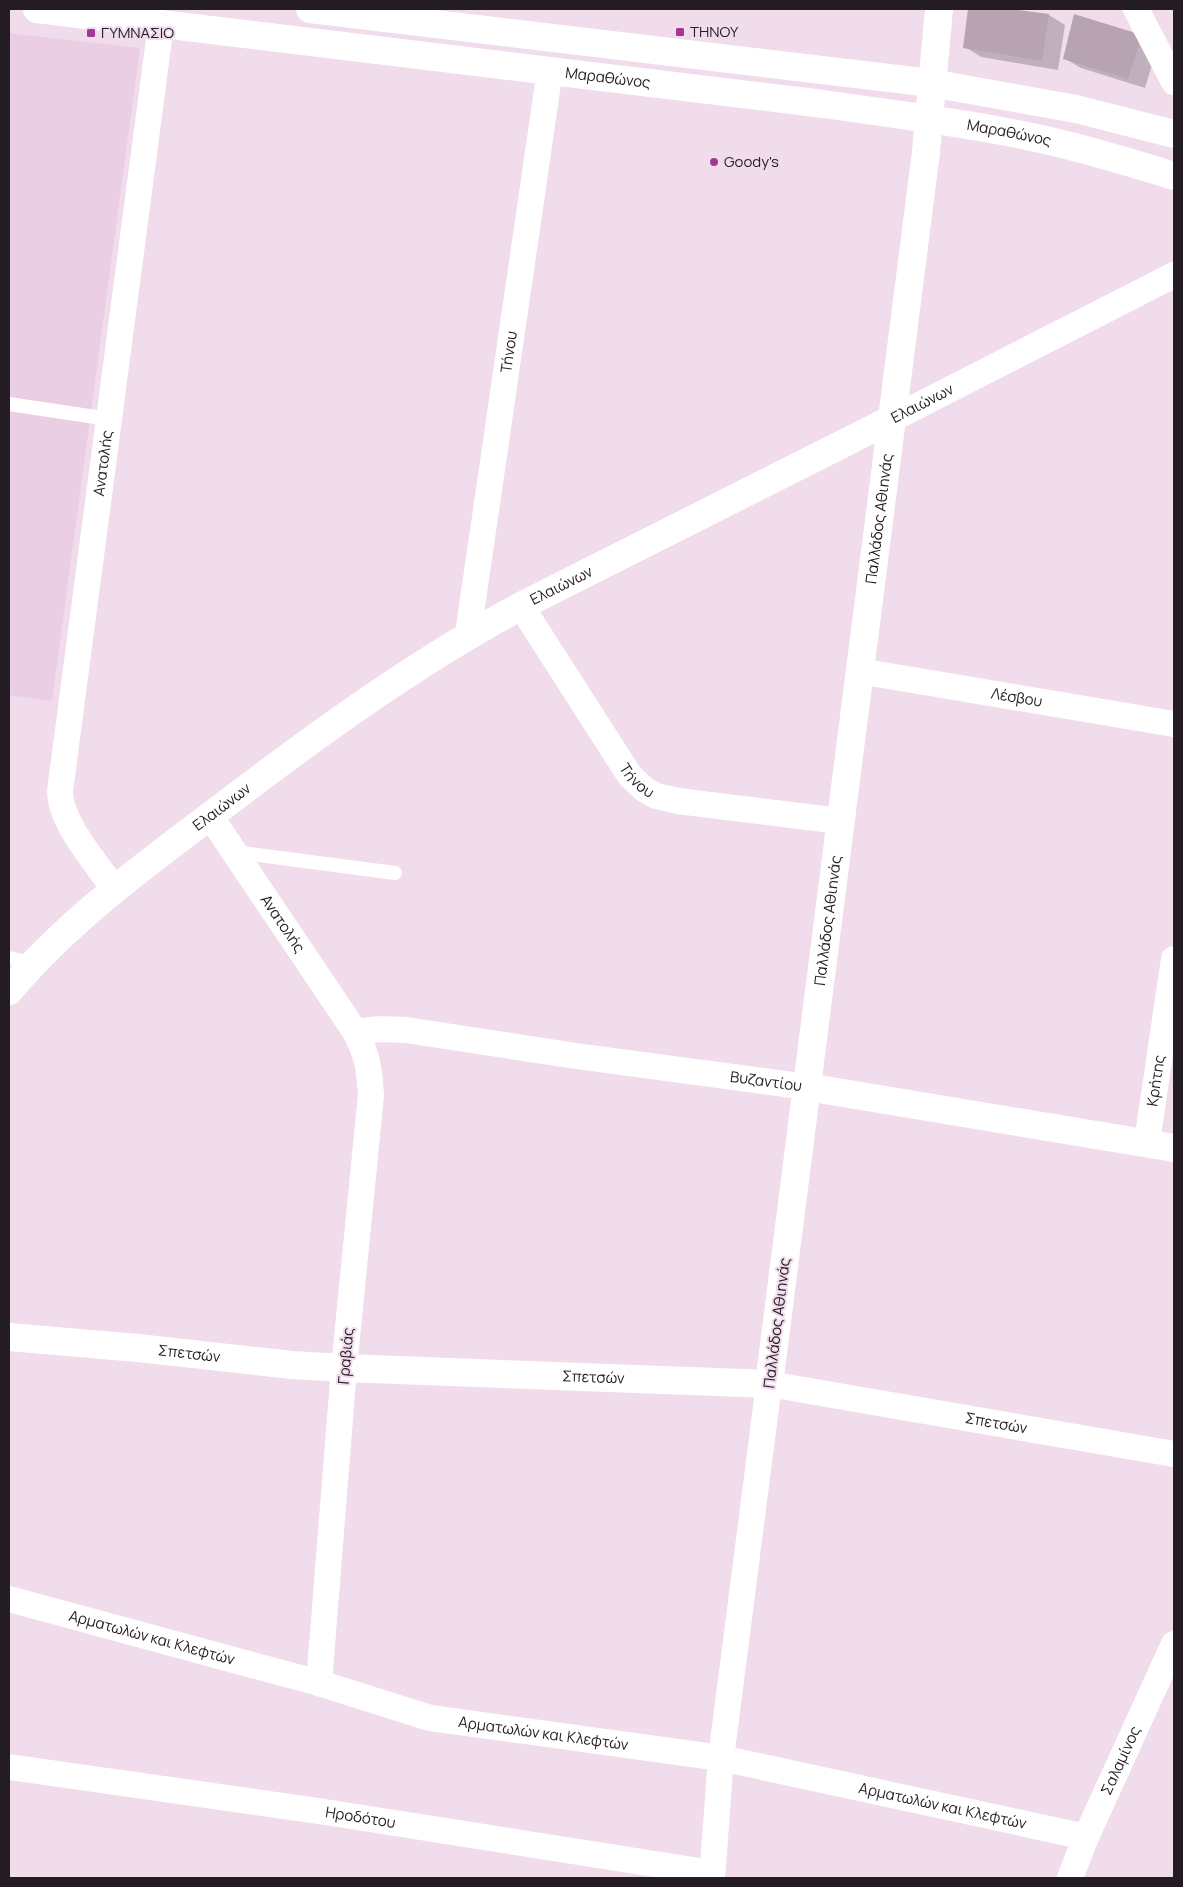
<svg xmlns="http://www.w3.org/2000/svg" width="1183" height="1887" viewBox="0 0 1183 1887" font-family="Manrope,sans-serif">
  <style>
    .built { fill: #eacee3 }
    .shadow { fill: #0003 }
    .building { fill: #b7a3b2 }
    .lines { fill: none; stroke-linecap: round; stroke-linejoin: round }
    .lane { stroke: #fff; stroke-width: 14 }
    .street { stroke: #fff; stroke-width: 26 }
    .secondary { stroke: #fff; stroke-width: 28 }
    .primary { stroke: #fff; stroke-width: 28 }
    .poi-dot { fill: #a43694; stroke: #f1dcec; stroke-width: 2 }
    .labels { text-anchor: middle; stroke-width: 4; stroke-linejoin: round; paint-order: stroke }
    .poi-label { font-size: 15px; fill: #231c22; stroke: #f1dcec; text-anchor: start }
    .street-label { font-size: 15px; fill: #231c22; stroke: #f1dcec }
  </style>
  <rect width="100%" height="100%" fill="#f1dcec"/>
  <path class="built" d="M9,33L140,48L52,701L9,695Z"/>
  <path class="shadow" d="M969,9H1001L1049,15L1065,25L1058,70L981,57L965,47Z
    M1075,16L1158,45L1145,88L1081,68L1064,58Z"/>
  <path class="building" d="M968,9H1010L1049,14L1042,61L963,48Z
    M1074,14L1142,35L1128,79L1063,59Z"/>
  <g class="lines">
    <path class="lane" d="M9,404L109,419
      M235,852L395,873
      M9,958L32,963"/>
    <g class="street">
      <path d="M1136,9L1174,82"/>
      <path id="s1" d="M892,419L1174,275"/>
      <path id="s2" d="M521,606L630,776L644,789L656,796L678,801L840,821"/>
      <path id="s3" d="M468,634L550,70"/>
      <path id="s4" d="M859,671L1174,724"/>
      <path id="s5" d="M210,816L356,1033C368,1057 369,1068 371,1095L344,1368L319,1683"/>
      <path id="s6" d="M114,889C96,862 60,823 60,791L161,24"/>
      <path id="s7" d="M356,1033C373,1028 389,1029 406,1030L576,1056L807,1087"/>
      <path id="s8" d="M1147,1142L1174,959"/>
      <path id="s9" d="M9,1599L319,1683L430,1718L721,1758L1086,1837"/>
      <path id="s10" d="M9,1767L325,1812L712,1873"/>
      <path id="s11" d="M712,1878L721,1758L769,1384L1174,1454"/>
      <path id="s12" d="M1070,1878L1086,1837L1174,1644"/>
    </g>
    <g class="secondary">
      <path id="s13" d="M9,991C68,921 141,868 214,813C312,738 412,665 521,606L892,419"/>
      <path d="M807,1087L1174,1148"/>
      <path id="s14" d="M9,1337L138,1348L292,1365L344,1368L769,1384L926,152L939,9"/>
    </g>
    <g class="primary">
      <path id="s15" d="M37,9L824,104C891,114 960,122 1027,136C1077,146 1126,161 1174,176"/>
      <path d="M310,9L931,83L1076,109L1174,134"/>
    </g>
  </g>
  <g class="poi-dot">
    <rect x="675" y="27" width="10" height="10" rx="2.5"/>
    <rect x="86" y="28" width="10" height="10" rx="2.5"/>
    <circle cx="714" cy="162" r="5"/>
  </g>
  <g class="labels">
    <g class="poi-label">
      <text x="690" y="37">ΤΗΝΟΥ</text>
      <text x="101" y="38">ΓΥΜΝΑΣΙΟ</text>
      <text x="724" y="167">Goody's</text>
    </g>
    <g class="street-label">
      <text dy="5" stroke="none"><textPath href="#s15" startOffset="575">Μαραθώνος</textPath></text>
      <text dy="5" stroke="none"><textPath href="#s15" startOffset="980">Μαραθώνος</textPath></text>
      <text dy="5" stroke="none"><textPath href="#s3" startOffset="285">Τήνου</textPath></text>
      <text dy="5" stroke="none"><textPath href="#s1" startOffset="34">Ελαιώνων</textPath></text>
      <text dy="5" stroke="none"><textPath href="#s6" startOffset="444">Ανατολής</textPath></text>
      <text dy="5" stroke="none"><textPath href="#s14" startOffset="1634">Παλλάδος Αθιηνάς</textPath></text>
      <text dy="5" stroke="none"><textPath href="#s13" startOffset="688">Ελαιώνων</textPath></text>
      <text dy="5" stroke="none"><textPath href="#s4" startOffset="160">Λέσβου</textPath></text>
      <text dy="5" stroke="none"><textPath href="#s2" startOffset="210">Τήνου</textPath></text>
      <text dy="5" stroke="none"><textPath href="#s13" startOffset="282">Ελαιώνων</textPath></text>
      <text dy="5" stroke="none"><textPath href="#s14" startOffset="1229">Παλλάδος Αθιηνάς</textPath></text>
      <text dy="5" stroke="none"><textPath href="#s5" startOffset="130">Ανατολής</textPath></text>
      <text dy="5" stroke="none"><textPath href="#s8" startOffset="62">Κρήτης</textPath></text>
      <text dy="5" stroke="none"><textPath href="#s7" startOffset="414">Βυζαντίου</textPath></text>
      <text transform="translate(777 1323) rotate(-83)" y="5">Παλλάδος Αθιηνάς</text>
      <text dy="5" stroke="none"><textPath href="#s14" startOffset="181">Σπετσών</textPath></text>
      <text transform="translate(346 1356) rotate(-85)" y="5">Γραβιάς</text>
      <text dy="5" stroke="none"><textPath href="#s14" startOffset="586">Σπετσών</textPath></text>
      <text dy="5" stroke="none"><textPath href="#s11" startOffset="728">Σπετσών</textPath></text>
      <text dy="5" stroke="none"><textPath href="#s9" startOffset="148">Αρματωλών και Κλεφτών</textPath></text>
      <text dy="5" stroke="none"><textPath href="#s9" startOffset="552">Αρματωλών και Κλεφτών</textPath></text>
      <text dy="5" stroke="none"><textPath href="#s12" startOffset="128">Σαλαμίνος</textPath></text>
      <text dy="5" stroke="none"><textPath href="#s9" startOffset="958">Αρματωλών και Κλεφτών</textPath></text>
      <text dy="5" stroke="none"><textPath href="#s10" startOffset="355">Ηροδότου</textPath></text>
    </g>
  </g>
  <rect width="1183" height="1887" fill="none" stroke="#231c22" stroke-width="20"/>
</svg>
